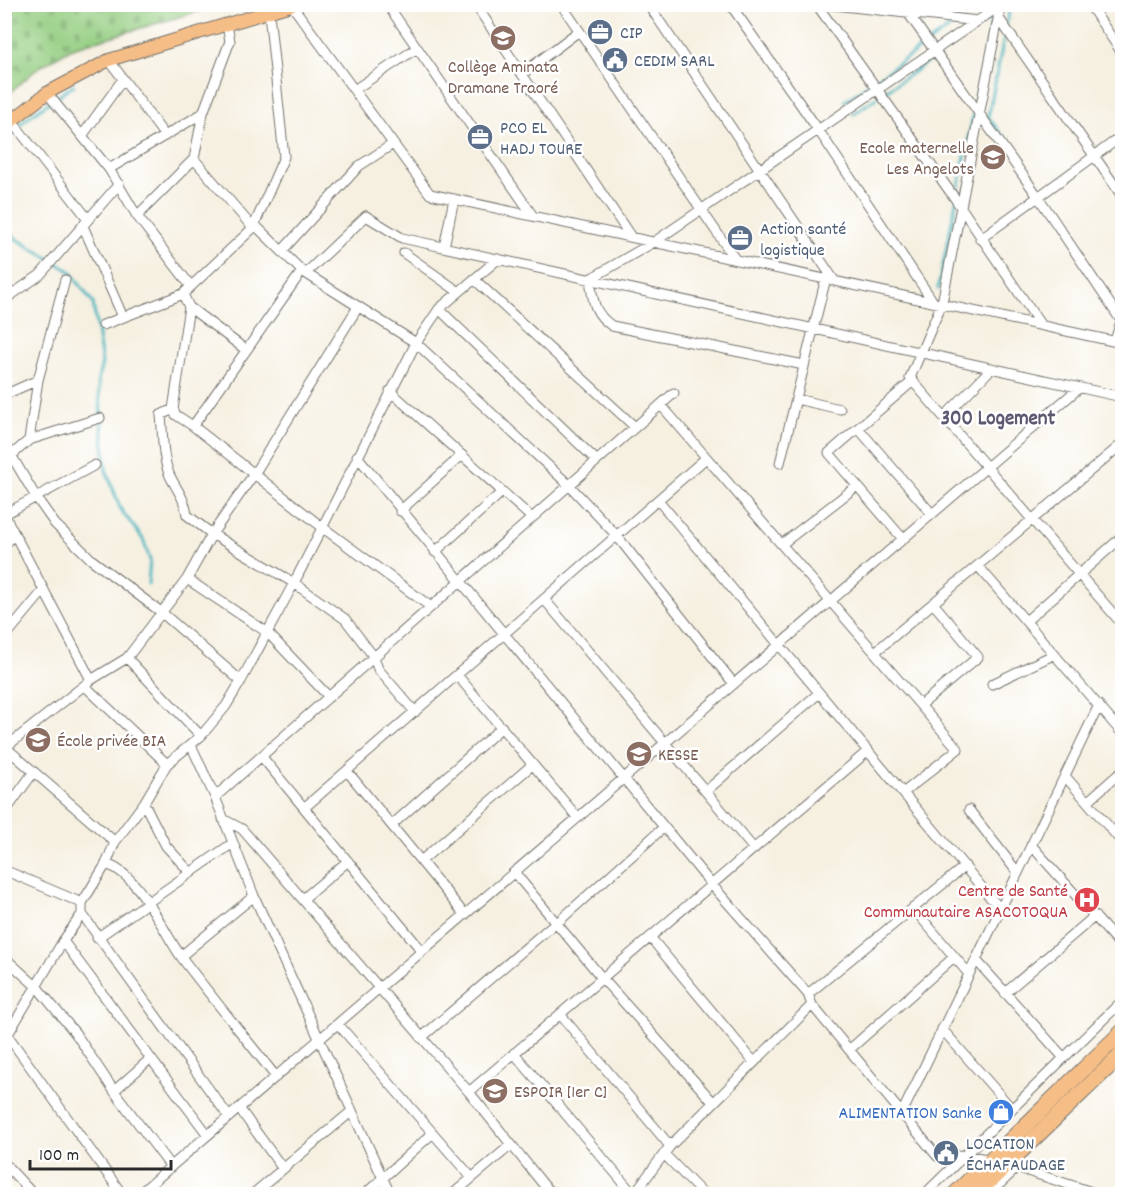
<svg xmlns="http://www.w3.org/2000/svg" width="1127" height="1199" viewBox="0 0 1127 1199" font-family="Dekko,sans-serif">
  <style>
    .cemetery { fill: url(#cemetery-stones); stroke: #607d57; stroke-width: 1.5 }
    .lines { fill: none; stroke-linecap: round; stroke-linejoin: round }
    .stream { stroke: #46b5c0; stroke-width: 3 }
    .minor-casing { stroke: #72706b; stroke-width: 11 }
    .major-casing { stroke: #72706b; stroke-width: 14 }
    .highway-casing { stroke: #72706b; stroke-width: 17 }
    .minor { stroke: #fff; stroke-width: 9 }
    .major { stroke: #f6be87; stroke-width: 12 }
    .highway { stroke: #f6be87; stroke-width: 15 }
    .labels { text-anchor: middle; stroke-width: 5; stroke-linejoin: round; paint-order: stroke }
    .service-label { font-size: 18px; fill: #4e5e75; stroke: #fff; text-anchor: start }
    .education-label { font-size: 18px; fill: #785e54; stroke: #fff; text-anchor: start }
    .health-label { font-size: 18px; fill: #be3a42; stroke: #fff; text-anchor: end }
    .shop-label { font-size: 18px; fill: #366cbe; stroke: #fff; text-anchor: end }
    .quarter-label { font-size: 21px; font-weight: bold; fill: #5f5871; stroke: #fff }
  </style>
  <defs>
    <pattern id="cemetery-stones" width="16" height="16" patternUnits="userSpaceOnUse" patternTransform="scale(1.5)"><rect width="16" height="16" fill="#96cf83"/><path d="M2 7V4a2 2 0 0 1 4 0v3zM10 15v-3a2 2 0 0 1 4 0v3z" fill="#81b271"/></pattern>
  </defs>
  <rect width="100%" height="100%" fill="#fff"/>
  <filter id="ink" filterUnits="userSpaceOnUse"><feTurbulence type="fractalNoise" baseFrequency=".0167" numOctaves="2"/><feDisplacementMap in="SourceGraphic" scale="12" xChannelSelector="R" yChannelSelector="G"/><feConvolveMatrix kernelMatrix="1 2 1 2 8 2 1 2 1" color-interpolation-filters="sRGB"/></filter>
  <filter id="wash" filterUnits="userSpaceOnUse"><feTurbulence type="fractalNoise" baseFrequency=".008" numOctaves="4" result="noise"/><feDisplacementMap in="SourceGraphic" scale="24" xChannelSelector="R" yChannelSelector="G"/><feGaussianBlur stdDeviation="1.35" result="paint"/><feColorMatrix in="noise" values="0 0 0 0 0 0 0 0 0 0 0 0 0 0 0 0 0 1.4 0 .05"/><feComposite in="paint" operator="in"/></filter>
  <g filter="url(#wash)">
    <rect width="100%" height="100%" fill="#f6f0e1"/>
    <path class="cemetery" d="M5,4H220V5L72,48L38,68L5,97Z"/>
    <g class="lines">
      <path class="stream" d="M964,17L982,4
        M1006,26L1011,4
        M1005,33L988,117L1012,149
        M845,101L959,21
        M975,105L993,14
        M853,114L992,17
        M4,138L31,115L74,85
        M957,196L974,111
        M4,228L15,238L70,271L93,303L102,363L98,380L106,470L121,510L143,539L150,560L148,584
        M938,289L956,202"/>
    </g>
  </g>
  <g filter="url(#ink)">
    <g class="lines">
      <defs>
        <path id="minor" d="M291,4L430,194L1122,343
          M387,4L533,216
          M475,4L631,237
          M561,4L735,259
          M648,4L834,280
          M730,4L817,128L932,300
          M825,4L978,21
          M1001,4L942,303L910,378L1122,624
          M1089,4L1122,53
          M817,5L956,200L1040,324
          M269,13L284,157L253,228L183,294L189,307L173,409L176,415L193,426L322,527L431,607
          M908,13L1039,198L1120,319
          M998,17L1122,196
          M109,60L165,136
          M522,74L579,31
          M354,90L417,48
          M47,93L109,169L137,216L190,285
          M12,121L88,219
          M82,136L123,79
          M194,159L253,228
          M109,169L203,113
          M137,216L194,159L203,113L230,41L227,25
          M255,225L302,271L416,343L569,485L617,536L734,684
          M83,226L123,317
          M980,239L1122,136
          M444,247L454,199
          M282,251L359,166L393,144
          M404,253L459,292
          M306,273L366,216L402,238L1122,397
          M474,279L635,427
          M4,300L40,275L119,184
          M189,307L246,350
          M439,309L597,461
          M103,325L183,294
          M1115,341L1122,318
          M804,365L612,326C593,313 593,300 590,279L654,242L1001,5
          M390,391L532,518
          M4,395L38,380
          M796,399L840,409
          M661,405L958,749L903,793
          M173,409L161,415C163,435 162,458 170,476C177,490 185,499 187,515L212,534L294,583L345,619L374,657L378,669L415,712
          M944,417L992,368
          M193,426L302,271
          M858,428L932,514
          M29,440L38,380L65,280
          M4,443L36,497L55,524L92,560L161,612L241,681
          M13,454L29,440L100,418
          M357,456L712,885L808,994L812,1005L937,1156L964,1155L993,1160
          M780,463L826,278
          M658,500L1000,909
          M400,511L462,455
          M4,514L91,680
          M5,514L95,465
          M903,539L829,453L913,381
          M782,544L857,486
          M4,546L14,534
          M435,552L502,492
          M978,566L1122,733
          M187,579L268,633L329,697
          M544,599L754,849
          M1026,621L1122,537
          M4,638L44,590
          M875,652L1122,444
          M127,658L201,736
          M457,675L578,818
          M992,684L1055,654
          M85,686L167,764
          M921,705L978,657L933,603
          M191,745L215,797L254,896L390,1194
          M4,746L115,842
          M6,747L91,680L127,658L187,579L212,534L254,474L358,307
          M262,757L422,951
          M347,771L465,915
          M1065,776L1122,842
          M706,791L819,693
          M215,797L674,393
          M1088,801L1122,771
          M144,803L166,846L191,873
          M304,808L706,458
          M969,810L1018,873
          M4,813L33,773
          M223,819L242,829L469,1092L551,1194
          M392,825L502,727
          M1031,845L1122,947
          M421,861L532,765
          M106,864C141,875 162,931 182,958C212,998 245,1037 276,1077
          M4,870L82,903
          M514,872L602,978L713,1102
          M303,899L348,861
          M913,908L969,974
          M82,914L229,1117
          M558,922L664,827
          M650,937L753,1061
          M97,938L233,843
          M63,941L208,1135
          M181,956L254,896
          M4,957L37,987L76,1034L114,1091L171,1167
          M976,960L1064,1058
          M1005,993L1095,916
          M808,994L965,866
          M560,1014L670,1146
          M338,1024L472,1178
          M942,1029L1012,1109
          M8,1036L122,1194
          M421,1038L555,923
          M4,1041L63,941L82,914V903L106,864L115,842L144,803L167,764L201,736L226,706L241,681L294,583L416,343L439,309L498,259
          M849,1050L954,957
          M514,1053L633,1194
          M114,1091L150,1059
          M469,1092L868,751
          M239,1108L283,1169
          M902,1113L1099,705
          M664,1154L703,1194
          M4,1163L33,1194
          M1006,1164L1098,1194
          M139,1194L1079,388
          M253,1194L352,1111
          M365,1194L433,1133
          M453,1194L511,1145
          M634,1194L670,1146L812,1005
          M925,1194L1122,1001
          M989,1194L1018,1167"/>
        <path id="major" d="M4,127L47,93L109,60L294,4"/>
        <path id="highway" d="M955,1194L1122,1032
          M976,1194L1122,1054"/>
      </defs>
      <use href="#minor" class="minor-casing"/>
      <use href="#major" class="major-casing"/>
      <use href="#highway" class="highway-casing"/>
      <use href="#minor" class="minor"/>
      <use href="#major" class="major"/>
      <use href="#highway" class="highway"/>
    </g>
  </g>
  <defs>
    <symbol id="office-disc" viewBox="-11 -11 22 22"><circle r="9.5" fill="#5c6f8a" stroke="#fff"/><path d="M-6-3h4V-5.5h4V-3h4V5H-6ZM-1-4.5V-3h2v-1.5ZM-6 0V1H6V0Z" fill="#fff"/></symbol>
    <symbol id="school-disc" viewBox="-11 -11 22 22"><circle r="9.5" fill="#8d6e63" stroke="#fff"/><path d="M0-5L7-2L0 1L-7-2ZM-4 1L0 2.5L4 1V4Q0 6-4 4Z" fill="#fff"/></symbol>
    <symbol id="civic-disc" viewBox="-11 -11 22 22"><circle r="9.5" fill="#5c6f8a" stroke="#fff"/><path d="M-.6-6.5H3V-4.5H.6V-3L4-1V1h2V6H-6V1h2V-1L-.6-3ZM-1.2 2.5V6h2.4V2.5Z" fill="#fff"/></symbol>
    <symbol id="hospital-disc" viewBox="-11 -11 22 22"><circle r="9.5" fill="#e0444e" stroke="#fff"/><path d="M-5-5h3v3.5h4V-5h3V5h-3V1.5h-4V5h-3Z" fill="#fff"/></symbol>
    <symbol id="shop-disc" viewBox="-11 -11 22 22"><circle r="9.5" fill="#3f7fe0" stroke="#fff"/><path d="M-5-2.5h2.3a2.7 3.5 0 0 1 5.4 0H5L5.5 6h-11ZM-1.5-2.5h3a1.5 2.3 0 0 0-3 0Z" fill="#fff"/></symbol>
  </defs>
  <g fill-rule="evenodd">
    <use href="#office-disc" x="585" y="17" width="30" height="30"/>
    <use href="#school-disc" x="488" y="23" width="30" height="30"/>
    <use href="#civic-disc" x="600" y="45" width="30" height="30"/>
    <use href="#office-disc" x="465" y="122" width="30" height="30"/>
    <use href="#school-disc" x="978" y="142" width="30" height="30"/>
    <use href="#office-disc" x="725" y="223" width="30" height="30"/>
    <use href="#school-disc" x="23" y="725" width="30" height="30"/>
    <use href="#school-disc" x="624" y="739" width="30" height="30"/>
    <use href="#hospital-disc" x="1072" y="885" width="30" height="30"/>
    <use href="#school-disc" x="480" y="1076" width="30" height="30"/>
    <use href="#shop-disc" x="986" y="1097" width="30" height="30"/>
    <use href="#civic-disc" x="931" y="1138" width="30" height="30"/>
  </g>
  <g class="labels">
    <g class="service-label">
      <text x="620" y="38">CIP</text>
      <text x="634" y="66">CEDIM SARL</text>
      <text x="500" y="133">PCO EL<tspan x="500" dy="21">HADJ TOURE</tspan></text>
      <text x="760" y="234">Action santé<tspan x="760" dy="21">logistique</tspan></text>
      <text x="966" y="1149">LOCATION<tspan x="966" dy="21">ÉCHAFAUDAGE</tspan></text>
    </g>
    <g class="education-label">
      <text x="503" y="72" text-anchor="middle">Collège Aminata<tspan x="503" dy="21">Dramane Traoré</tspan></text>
      <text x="974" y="153" text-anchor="end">Ecole maternelle<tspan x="974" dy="21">Les Angelots</tspan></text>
      <text x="57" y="746">École privée BIA</text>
      <text x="658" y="760">KESSE</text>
      <text x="514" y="1097">ESPOIR [1er C]</text>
    </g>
    <g class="health-label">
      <text x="1068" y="896">Centre de Santé<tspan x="1068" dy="21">Communautaire ASACOTOQUA</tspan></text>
    </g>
    <g class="shop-label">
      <text x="982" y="1118">ALIMENTATION Sanke</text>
    </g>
    <g class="quarter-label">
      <text x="998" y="424">300 Logement</text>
    </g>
  </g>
  <rect width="1127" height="1199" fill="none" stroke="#fff" stroke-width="24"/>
  <path d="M30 1160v9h141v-9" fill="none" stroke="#2b2b2b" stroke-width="3"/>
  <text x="39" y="1160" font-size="18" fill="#2b2b2b" stroke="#ffffff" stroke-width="4.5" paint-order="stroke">100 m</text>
</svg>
